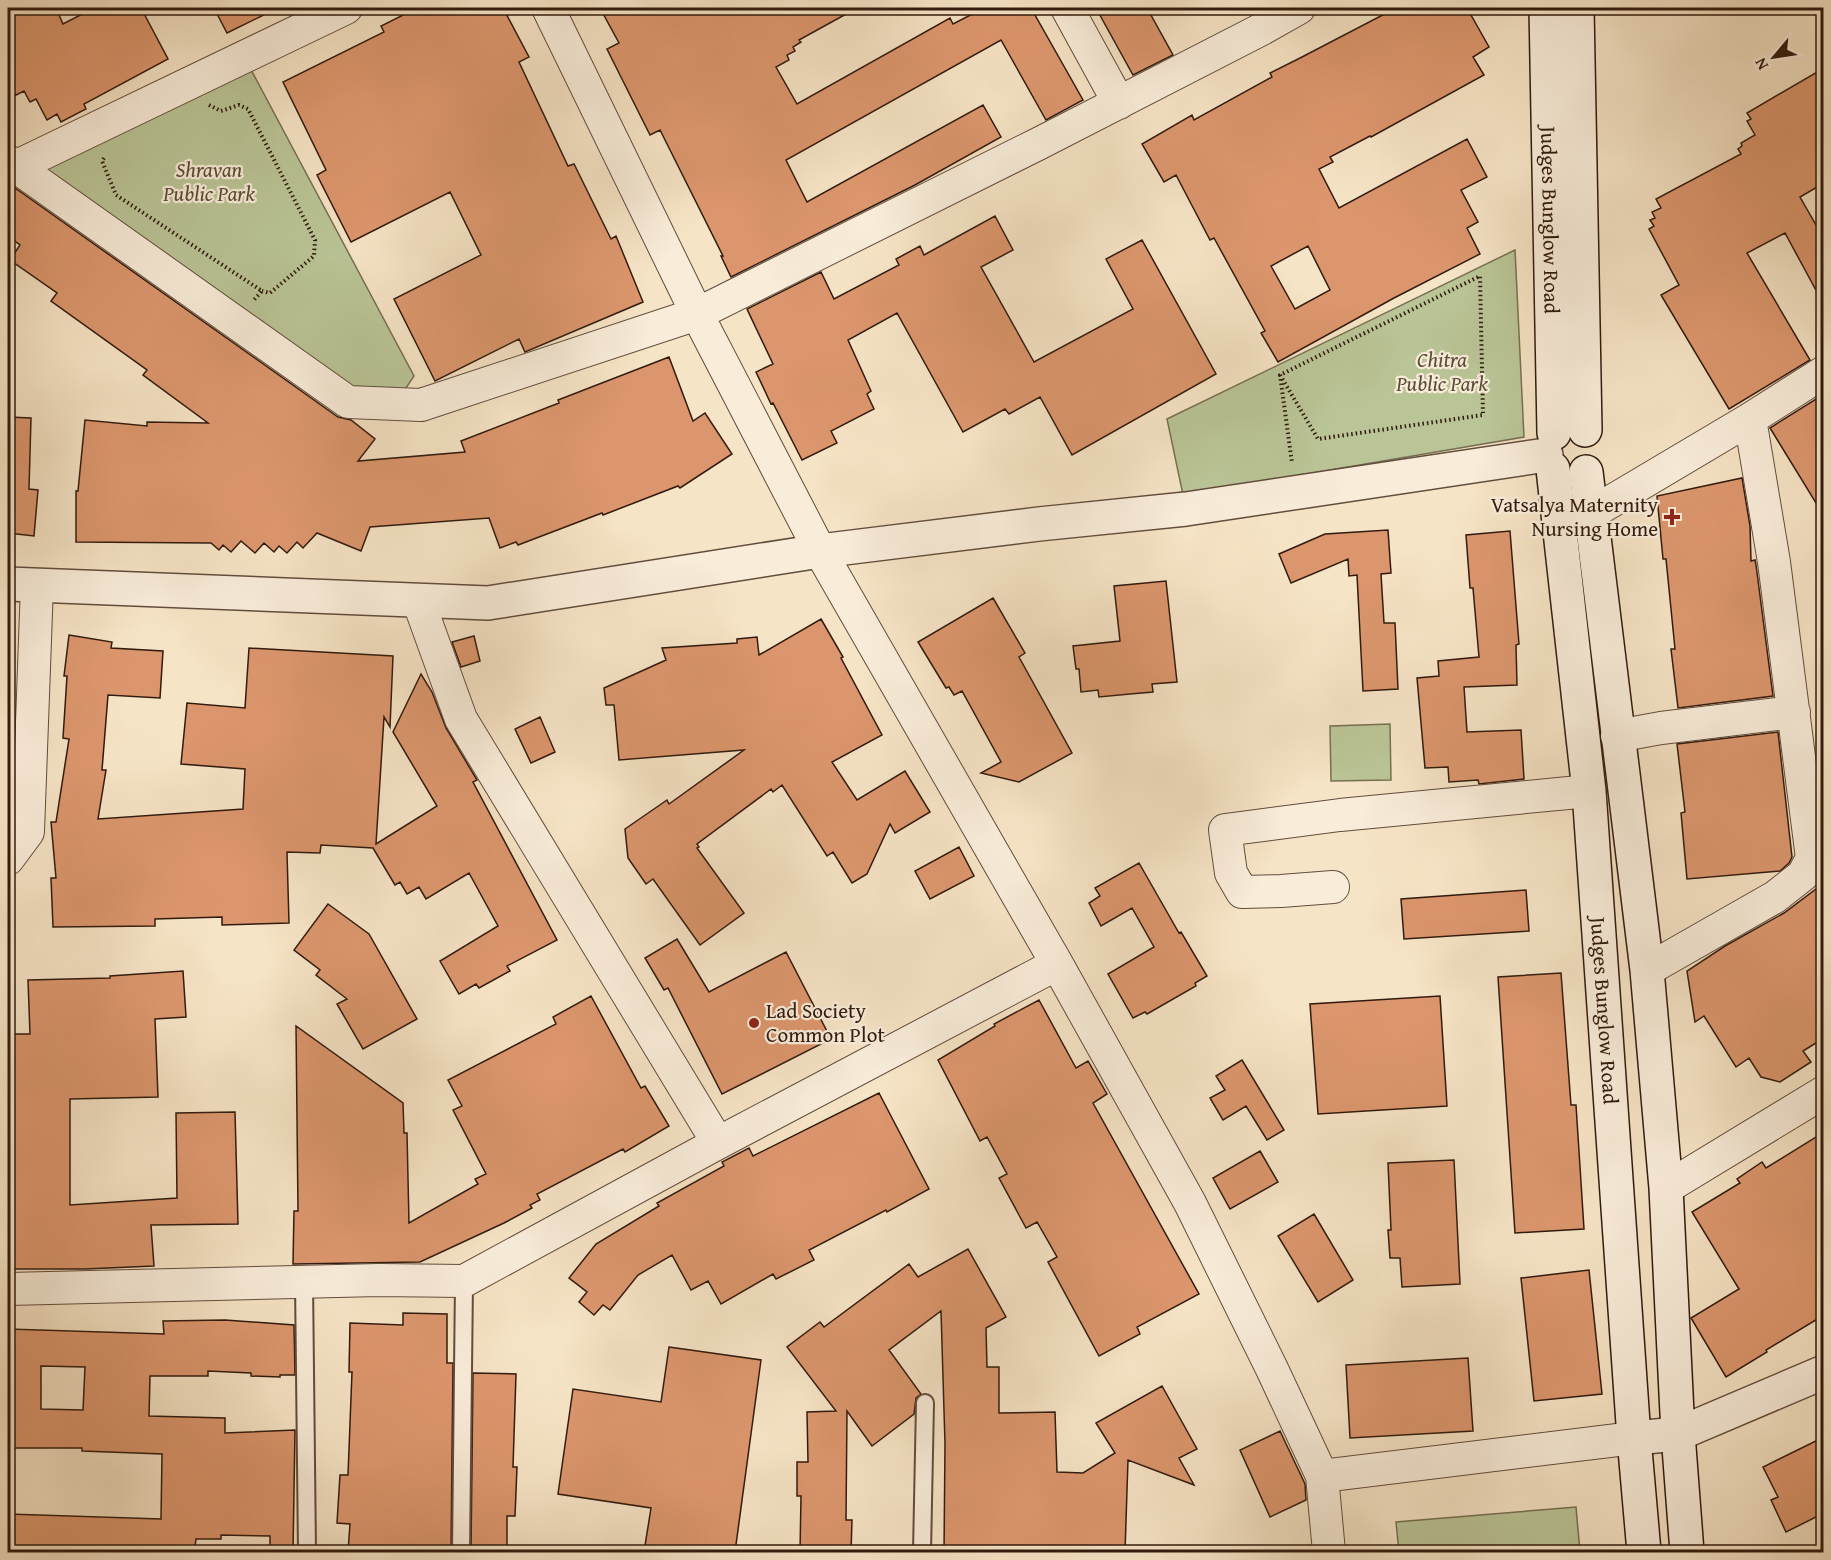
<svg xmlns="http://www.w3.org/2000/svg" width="1831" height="1560" viewBox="0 0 1831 1560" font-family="'Gentium Book Plus',serif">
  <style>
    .green { fill: #bac597; stroke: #767052; stroke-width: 1.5 }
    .building { fill: #dc966d; stroke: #311a0e; stroke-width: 1.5; fill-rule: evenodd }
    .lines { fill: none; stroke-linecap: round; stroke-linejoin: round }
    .service-casing { stroke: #624c3c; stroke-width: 20 }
    .minor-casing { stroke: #624c3c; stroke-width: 34 }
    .tertiary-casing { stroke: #624c3c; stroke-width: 36 }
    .secondary-casing { stroke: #311a0e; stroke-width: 36 }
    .path { stroke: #311a0e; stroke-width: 4; stroke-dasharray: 1.5 3; stroke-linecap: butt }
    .service { stroke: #f9edda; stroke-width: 16 }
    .minor { stroke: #f9edda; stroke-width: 32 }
    .tertiary { stroke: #f9edda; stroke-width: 33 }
    .secondary { stroke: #f9edda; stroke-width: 33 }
    .poi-dot { fill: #8f2418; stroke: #f9edda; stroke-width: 2 }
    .labels { text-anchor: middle; stroke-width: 4.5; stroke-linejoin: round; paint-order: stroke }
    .park-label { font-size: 21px; font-style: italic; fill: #5a4d37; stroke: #f9edda }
    .street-label { font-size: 21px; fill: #311a0e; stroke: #f9edda }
    .poi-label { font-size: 21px; fill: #311a0e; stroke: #f9edda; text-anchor: end }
  </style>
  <rect width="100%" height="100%" fill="#f6e4c6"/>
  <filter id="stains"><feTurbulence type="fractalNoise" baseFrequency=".00333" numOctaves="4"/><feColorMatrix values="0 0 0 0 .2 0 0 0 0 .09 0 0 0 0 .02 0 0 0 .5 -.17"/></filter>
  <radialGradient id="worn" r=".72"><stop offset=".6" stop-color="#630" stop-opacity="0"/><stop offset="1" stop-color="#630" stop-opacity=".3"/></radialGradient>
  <path class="green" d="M248,64L414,376L402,394L350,392L33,167Z
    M1515,250L1524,437L1183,495L1167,419Z
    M1390,724L1391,780L1331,781L1330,726Z
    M1576,1507L1580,1552H1399L1396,1522Z"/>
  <path class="building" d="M8,8H56L63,24L94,8H141L168,59L84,104L86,109L61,122L57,114L47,120L36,99L30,102L24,91L8,99Z
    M214,8H278L227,33Z
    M417,8H503L529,57L519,62L568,166L574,164L611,239L616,236L643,302L525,352L519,339L435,381L394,299L481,255L450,192L351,242L317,175L326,170L283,82L384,32L381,26Z
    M600,8H857L799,40L801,42L793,47L795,51L787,55L789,60L776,67L797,104L950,18L953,24L984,8H1031L1083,100L1046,120L1001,40L786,160L807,202L983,105L1001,137L915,185L731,277L721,256H723L660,130L650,135L607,49L619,43Z
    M1096,8H1147L1173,55L1133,75Z
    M1396,8H1467L1489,47L1473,57L1484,75L1371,137L1370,136L1330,157L1333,162L1319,169L1339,208L1467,139L1487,177L1461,190L1478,222L1467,228L1480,254L1394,298L1278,362L1261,333L1265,331L1214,238L1210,240L1176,175L1164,182L1142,144L1192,115L1194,120L1272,77L1270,73L1302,57ZM1308,246L1330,290L1295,309L1271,266Z
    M1824,68V183L1800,197L1824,239V305L1785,233L1747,253L1810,360L1729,409L1661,295L1679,285L1649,229L1654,226L1650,220L1655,218L1652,212L1661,208L1656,199L1741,154L1738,149L1742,146L1741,143L1755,135L1747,121L1751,119L1747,113Z
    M8,183L338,417L351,420L375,439L358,461L465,452L461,441L559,403L558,400L669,357L693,421L705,413L732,454L680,488L678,486L603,515L602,513L518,545L516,542L500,548L489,518L370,527L361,551L317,533L303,548L297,542L287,553L279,546L274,552L264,543L255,553L241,541L231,552L223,545L219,550L211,543L76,542V491H78L85,420L147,426V422L208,423L143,375L147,370L51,301L57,293L10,260L20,245L8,236Z
    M995,216L1013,250L981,267L1034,362L1133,309L1106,259L1142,240L1216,374L1072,455L1040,397L1009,414L1005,409L963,432L897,313L848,340L871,391L867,394L874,409L831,431L837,443L802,460L773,403L771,404L756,372L773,364L747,309L821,272L834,299L899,265L896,259L920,246L924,255Z
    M1824,394V516L1770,428Z
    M8,417L31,418L29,489L38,490L34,536L8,533Z
    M1742,478L1750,526L1751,561L1755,560L1756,565L1773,696L1678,708L1671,649H1675L1666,559H1663L1657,496Z
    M1388,530L1391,573L1381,574L1384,623H1395L1398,689L1363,691L1357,575L1349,576L1348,559L1291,583L1279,554L1325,534Z
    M1510,531L1519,644L1516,645L1517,685L1464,687L1467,732L1521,730L1524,779L1479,784L1478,780L1449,782L1448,767L1425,768L1417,678L1439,676L1438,661L1479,657L1473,588H1470L1466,535Z
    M1166,581L1177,682L1152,684L1153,692L1130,694L1099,697L1098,690L1081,692L1079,669H1076L1073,646L1120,641L1114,586Z
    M993,598L1025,653L1019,657L1072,753L1019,782L981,773L1001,762L962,691L954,695L949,687L946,688L918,642Z
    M821,619L843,657L841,658L882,735L832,762L857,800L905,771L930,812L895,833L890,824L867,874L852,883L833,852L827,856L782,785L773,792L771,789L697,844L699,847L697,848L744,913L700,945L653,879L646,884L628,858L625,829L667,800L669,804L744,750L619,760L614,705H606L604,688L666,660L662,648L737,643V639L757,637L759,655Z
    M69,635L112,642L111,648L163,651L160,698L108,695L102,770H106L98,819L243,809L245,769L181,764L187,703L245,708L249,648L393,656L390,727L384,717L376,844L437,806L393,732L421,674L432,692L446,728L477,780L473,782L557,940L507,966L510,971L479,988L476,984L459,994L440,961L498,926L469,873L426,899L419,887L407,894L400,882L395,885L373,848L321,845L320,853L287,852L289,923L222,925V917L155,919V926L53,927L51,878H56L51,822H56L69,739L63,738L67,676H64Z
    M474,636L480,661L461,667L452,642Z
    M540,717L555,752L531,763L515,729Z
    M1778,732L1792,857L1789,863L1780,871L1687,879L1681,813L1685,812L1677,744Z
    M959,847L974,876L930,899L915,871Z
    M1139,863L1179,933L1181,932L1207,976L1195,983L1196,986L1147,1014L1145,1012L1133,1018L1108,974L1154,947L1132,908L1101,926L1089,903L1100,896L1095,888Z
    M1824,883V1038L1803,1051L1811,1062L1780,1082L1761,1077L1749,1058L1736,1067L1704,1016L1695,1022L1687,971L1725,946L1784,913Z
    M1526,890L1529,931L1404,939L1401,899Z
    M328,904L369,934L417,1019L363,1049L337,1004L347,999L316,975L320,970L294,950Z
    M677,939L709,992L786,952L831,1039L722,1094L668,988L664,990L645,958Z
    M183,971L186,1017L155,1019L158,1097L70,1099V1205L177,1198L176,1113L235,1112L238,1224L151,1225L154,1266L85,1269H8V1034H30L28,980L110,978V976Z
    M1561,973L1571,1105H1576L1584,1229L1515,1233L1498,977Z
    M591,996L641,1088L645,1086L669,1126L625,1152L623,1149L537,1194L540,1200L530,1205L532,1208L504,1223L420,1262L293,1264L294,1211H298L296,1026L403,1103L404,1133H407L409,1223L478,1184L475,1179L486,1174L453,1110L462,1106L448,1080L556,1024L553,1017Z
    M1440,996L1447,1106L1318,1114L1310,1004Z
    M1039,1000L1076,1068L1088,1061L1107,1094L1093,1103L1199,1294L1137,1327L1140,1334L1099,1356L1048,1262L1057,1257L1037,1222L1026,1228L999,1178L1007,1174L987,1137L980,1141L938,1060L995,1026L994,1024Z
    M1242,1060L1284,1130L1267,1140L1246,1106L1223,1120L1210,1098L1225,1090L1216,1076Z
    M879,1093L929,1189L887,1212L886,1210L809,1250L814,1260L776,1279L773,1274L721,1304L708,1281L691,1290L672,1255L638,1275L610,1310L603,1305L594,1315L579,1302L587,1292L569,1278L596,1244L659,1206L657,1203L724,1166L722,1162L749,1148L753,1156Z
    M1824,1132V1315L1766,1350L1767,1352L1726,1377L1691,1318L1739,1289L1692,1212L1740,1183L1737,1179L1762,1162L1766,1168Z
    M1260,1151L1278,1182L1230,1209L1213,1178Z
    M1454,1160L1460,1284L1402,1287L1400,1258H1390L1388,1230H1391L1388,1163Z
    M1314,1214L1353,1280L1318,1302L1278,1236Z
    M968,1249L1006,1317L986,1328L987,1367H999V1413L1055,1412L1057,1472L1083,1473L1115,1453L1096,1423L1162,1386L1197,1449L1179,1458L1194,1485L1128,1460L1125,1552H944L945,1444L941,1311L889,1350L921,1394L916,1398L914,1414L872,1446L847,1411L846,1520H852L851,1552H800L801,1496H797V1462H808L807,1412L836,1411L787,1347L820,1322L824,1327L909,1264L918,1277Z
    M1589,1270L1602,1394L1534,1401L1521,1278Z
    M403,1313L447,1314V1363H453L451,1552H348L350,1524L337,1523L340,1475H348L352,1372H349L350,1323L403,1325Z
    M225,1320L294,1325L295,1375H280V1377L251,1376V1373L208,1371V1376H150L149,1416L225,1418V1433L295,1430L293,1552H270V1536L221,1535V1539H196L195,1547H142V1552H8V1514L161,1519L162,1454L82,1451V1448H8V1329L164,1334L163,1321ZM41,1366L85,1367L83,1410L41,1409Z
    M669,1347L761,1360L735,1552H644L651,1508L558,1494L573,1389L661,1402Z
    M1468,1358L1473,1431L1350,1438L1346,1365Z
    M473,1373L516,1374L513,1467H517L515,1516H507V1552H471Z
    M1280,1431L1305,1484L1306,1500L1270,1517L1240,1450Z
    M1824,1437V1513L1786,1532L1771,1500L1778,1497L1763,1467Z"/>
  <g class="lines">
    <defs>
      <path id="service" d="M304,1281L307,1552
        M461,1552L464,1281
        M922,1552L925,1403"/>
      <path id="minor" d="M548,8L697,314L820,551L1057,964L1190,1203L1272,1369L1322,1476L1329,1552
        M1067,8L1119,103
        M8,161L348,402L421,405L697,314L1040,143L1262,29L1299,8
        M15,167L346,8
        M1590,514L1750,419L1824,372
        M418,600L461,719L718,1143
        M1617,736L1661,728L1794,712
        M8,859L28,832L37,585
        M1333,887L1281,891L1242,892L1231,873L1225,830L1340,815L1589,791
        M1647,970L1775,897L1803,875L1812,858L1774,562L1750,419
        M1666,1188L1824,1092
        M8,1289L379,1280L464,1281L718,1143L1057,964
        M1322,1476L1634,1438"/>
      <path id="tertiary" d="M8,584L488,603L820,551L1039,524L1186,509L1546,455
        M1634,1438L1678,1434L1824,1372"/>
      <g id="secondary">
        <path id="s1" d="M1546,8L1554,433"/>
        <path d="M1577,8L1585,430"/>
        <path id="s2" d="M1553,469L1589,791L1634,1438L1644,1552"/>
        <path d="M1586,472L1647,970L1666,1188L1678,1434L1687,1552"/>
      </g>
    </defs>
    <use href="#service" class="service-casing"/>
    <use href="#minor" class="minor-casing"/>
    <use href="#tertiary" class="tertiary-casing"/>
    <use href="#secondary" class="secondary-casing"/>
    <path class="path" d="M209,105L221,111L239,105L248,109L315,240L314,256L270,293L262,291
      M104,158L102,161L116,195L262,291L253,301
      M1280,375L1318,439L1483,415L1480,276L1280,375L1292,463"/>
    <use href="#service" class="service"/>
    <use href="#minor" class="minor"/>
    <use href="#tertiary" class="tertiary"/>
    <use href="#secondary" class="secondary"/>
  </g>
  <g class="poi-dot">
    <path d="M1669 508h6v6h6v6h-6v6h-6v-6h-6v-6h6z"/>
    <circle cx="754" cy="1023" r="6"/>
  </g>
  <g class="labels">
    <g class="park-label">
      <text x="209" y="177">Shravan<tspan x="209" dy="24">Public Park</tspan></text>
      <text x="1442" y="367">Chitra<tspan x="1442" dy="24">Public Park</tspan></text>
    </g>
    <g class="street-label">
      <text dy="7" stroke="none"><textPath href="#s1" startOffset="212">Judges Bunglow Road</textPath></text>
      <text dy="7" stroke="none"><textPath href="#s2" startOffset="544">Judges Bunglow Road</textPath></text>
    </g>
    <g class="poi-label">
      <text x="1658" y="512">Vatsalya Maternity<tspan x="1658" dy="24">Nursing Home</tspan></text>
      <text x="766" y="1018" text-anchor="start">Lad Society<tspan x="766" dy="24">Common Plot</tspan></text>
    </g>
  </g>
  <rect width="1831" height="1560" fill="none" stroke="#f6e4c6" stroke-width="30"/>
  <rect x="9" y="9" width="1813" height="1542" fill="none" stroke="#311a0e" stroke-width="3"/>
  <rect x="15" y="15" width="1801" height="1530" fill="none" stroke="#311a0e" stroke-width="1.5"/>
  <g transform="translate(1774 57) rotate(241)" stroke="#f9edda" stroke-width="4.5" paint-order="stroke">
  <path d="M0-4.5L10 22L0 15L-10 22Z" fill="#311a0e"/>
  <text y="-9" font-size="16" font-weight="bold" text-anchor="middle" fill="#311a0e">N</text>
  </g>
  <rect width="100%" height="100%" filter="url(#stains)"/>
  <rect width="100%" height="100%" fill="url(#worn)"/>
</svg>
